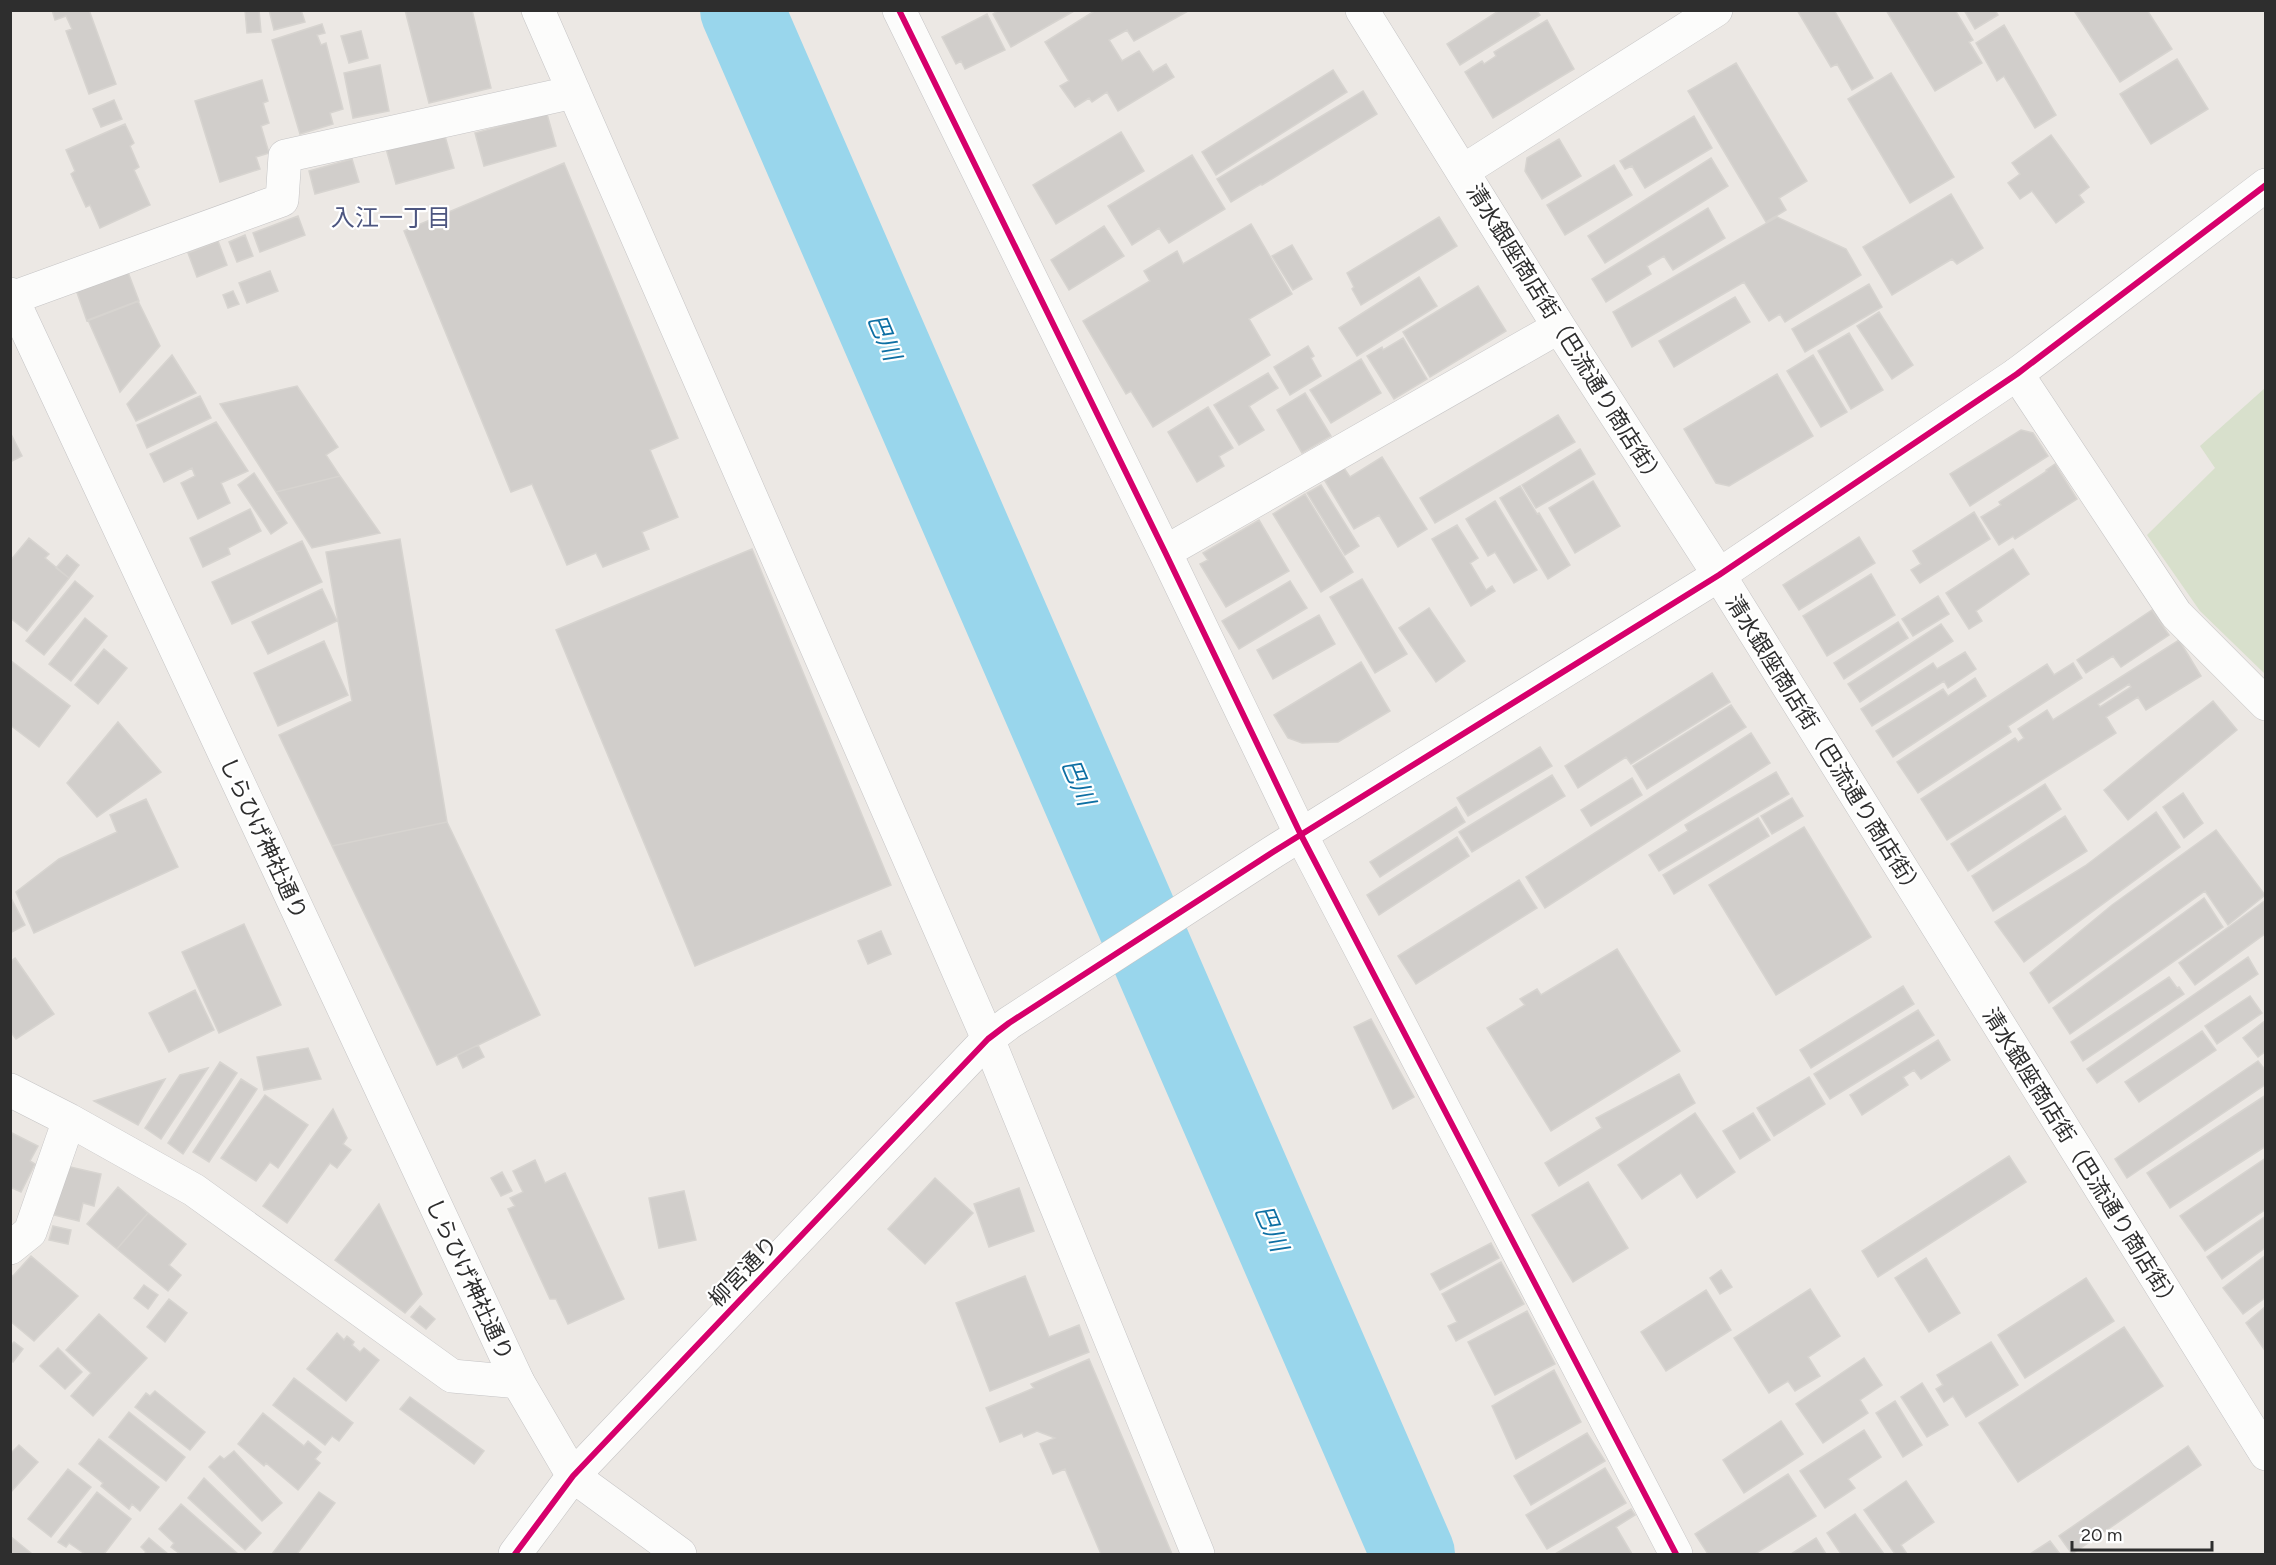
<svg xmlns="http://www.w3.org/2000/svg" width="2276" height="1565" viewBox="0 0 2276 1565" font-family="Figtree,'Noto Sans JP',sans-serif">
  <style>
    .cemetery { fill: #d8e0cc }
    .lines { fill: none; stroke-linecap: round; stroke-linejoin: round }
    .river { stroke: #99d6ec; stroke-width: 84 }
    .building { fill: #d1cecb; stroke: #d7d4d0; stroke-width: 1.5; fill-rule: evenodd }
    .street-casing { stroke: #c5c4c5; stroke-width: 34 }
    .secondary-casing { stroke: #c5c4c5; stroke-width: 34 }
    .street { stroke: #fcfcfb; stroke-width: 33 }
    .secondary { stroke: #fcfcfb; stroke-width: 33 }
    .cycleway-casing { stroke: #fff; stroke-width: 10 }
    .cycleway { stroke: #d6006c; stroke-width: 6 }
    .labels { text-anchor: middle; stroke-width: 4.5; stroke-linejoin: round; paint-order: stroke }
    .street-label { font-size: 22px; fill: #2e2e2e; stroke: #fff }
    .neighbourhood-label { font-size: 24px; fill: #4d5680; stroke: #fff }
    .water-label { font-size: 24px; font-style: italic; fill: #0d6fa3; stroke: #fff }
  </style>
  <rect width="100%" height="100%" fill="#ece8e4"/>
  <path class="cemetery" d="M2265,388V674L2200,611L2147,535L2215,468L2200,446Z"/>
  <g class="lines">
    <path class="river" d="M742,10L1413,1554"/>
  </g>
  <path class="building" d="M52,10H89L116,84L89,94L66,31L72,29L66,16L55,20Z
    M245,10H259L261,32L247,33Z
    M269,10H301L305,22L274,30Z
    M405,10H472L491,88L429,103Z
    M999,10H1076L1011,47L993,14Z
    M1096,10H1190L1134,41L1127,30L1109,40L1122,61L1139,51L1153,72L1166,64L1174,77L1118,111L1107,92L1092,102L1089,98L1075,107L1060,86L1069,81L1045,42Z
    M1500,10H1536L1540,15L1460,65L1447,44Z
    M1797,10H1834L1873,78L1852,90L1837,64L1831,67Z
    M1886,10H1955L1973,40L1969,42L1982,63L1935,91Z
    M1964,10H1995L1998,15L1975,29Z
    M2077,10H2147L2172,49L2120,82L2075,12Z
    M987,14L1005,50L965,69L961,61L956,64L942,37Z
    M1547,20L1574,69L1493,118L1465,72L1482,61L1484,64L1496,56L1494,52Z
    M322,24L325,33L317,35L321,45L326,43L343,109L330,113L333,124L300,134L272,40Z
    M2004,25L2056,115L2035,128L2004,76L1997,81L1976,43Z
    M361,31L368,58L349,63L341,36Z
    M2177,59L2208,109L2151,144L2120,94Z
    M1736,63L1807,181L1779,198L1786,210L1766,222L1688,91Z
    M380,65L389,111L353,118L344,73Z
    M1333,70L1347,92L1216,175L1202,152Z
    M1891,73L1954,177L1910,203L1848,99Z
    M262,80L268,101L263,103L269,123L261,126L269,153L256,157L260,169L220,182L195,101Z
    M1363,91L1377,114L1262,185L1261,184L1231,202L1217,179Z
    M114,100L122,119L101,127L93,109Z
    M547,114L556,146L484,166L475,133Z
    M1694,116L1712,148L1645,188L1632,166L1625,169L1620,161Z
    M125,124L134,143L130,146L139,167L134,170L150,205L100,228L90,205L86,207L71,174L75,171L66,150Z
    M443,129L454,168L396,184L385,145Z
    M1121,132L1144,171L1056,224L1033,185Z
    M2051,135L2089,187L2079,195L2084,202L2056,223L2032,191L2020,199L2008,183L2020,174L2012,163Z
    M1559,139L1581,176L1542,199L1525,171L1527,158Z
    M1192,155L1225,209L1169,243L1159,228L1132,245L1108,206Z
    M1711,158L1728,186L1605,263L1588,236Z
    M352,159L359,182L315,194L309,171Z
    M564,163L678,438L650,450L678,517L642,532L649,549L603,567L596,553L567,565L532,484L511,492L404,231Z
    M1614,165L1632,195L1565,235L1547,205Z
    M1951,194L1983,248L1957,264L1952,259L1892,295L1863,247Z
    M1708,208L1725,238L1673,270L1664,256L1647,266L1651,274L1606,302L1592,279Z
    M298,216L305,235L260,252L253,233Z
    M1439,217L1457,246L1361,305L1352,289L1354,287L1347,273Z
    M1777,217L1846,249L1861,275L1785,322L1780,314L1769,321L1744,282L1632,347L1613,312Z
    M1251,224L1292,294L1249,319L1270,355L1153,427L1131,391L1126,394L1083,321L1150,281L1144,271L1177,251L1183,264Z
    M1104,226L1124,256L1069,290L1051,260Z
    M245,235L253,256L237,262L229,242Z
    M218,241L227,265L197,277L188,253Z
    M1292,245L1312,279L1293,290L1272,256Z
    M126,267L139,301L87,321L75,287Z
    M270,271L278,291L247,303L239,283Z
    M1419,277L1437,306L1357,356L1339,328Z
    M1869,284L1882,307L1805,352L1792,329Z
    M1478,286L1506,331L1430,377L1403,332Z
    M233,291L239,304L228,308L223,295Z
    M1735,297L1750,322L1674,367L1659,341Z
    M138,301L160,346L120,392L88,320Z
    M1879,312L1913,365L1892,379L1857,326Z
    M1849,333L1883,390L1851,409L1818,351Z
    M1403,338L1427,379L1394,399L1367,356L1382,347L1383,350Z
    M1308,346L1314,356L1311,358L1321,376L1290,395L1274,367Z
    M172,355L196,393L136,421L127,404Z
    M1813,355L1847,412L1821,427L1787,371Z
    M1361,359L1381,393L1331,423L1310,390Z
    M1268,373L1278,388L1249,406L1264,430L1239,445L1214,405Z
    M1777,374L1813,436L1729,486L1716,483L1684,429Z
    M297,386L338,447L326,455L340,476L276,492L220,404Z
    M1305,393L1331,436L1302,453L1277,410Z
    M200,396L211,418L147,448L137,425Z
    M1208,407L1233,448L1219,456L1224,466L1197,482L1168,432Z
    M1558,415L1575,442L1435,523L1420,498Z
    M216,422L248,471L221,483L230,503L198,519L181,483L195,476L192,468L164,482L150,454Z
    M2021,430L2033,433L2048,456L1970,506L1950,474Z
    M10,432L22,456L10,462Z
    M1580,449L1595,474L1536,508L1522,485Z
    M1382,457L1427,529L1398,547L1379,515L1354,529L1325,481L1344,468L1350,477Z
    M2055,464L2077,499L2015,539L2013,536L1999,545L1981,517L2001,505L1999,502L2047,471L2046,470Z
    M254,473L287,523L271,534L238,485Z
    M340,476L380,533L312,548L276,492Z
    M1593,481L1620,526L1575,553L1549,508Z
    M1321,485L1359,546L1345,555L1307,493Z
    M1520,486L1537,514L1539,513L1570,565L1548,579L1500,498Z
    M1305,494L1353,572L1321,592L1273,514Z
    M1495,501L1537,570L1514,583L1495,552L1488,556L1466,519Z
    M250,509L261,531L228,548L230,554L203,567L190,538Z
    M1974,512L1990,539L1920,583L1911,570L1921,564L1913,551Z
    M1259,520L1289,571L1226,607L1200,564L1208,560L1203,553Z
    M1457,525L1478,558L1470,563L1486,590L1492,586L1495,591L1471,606L1432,539Z
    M1859,537L1875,563L1799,610L1783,585Z
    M29,538L49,554L45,558L69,578L27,631L10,618V561Z
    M400,539L447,822L332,846L279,735L352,701L326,552Z
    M302,541L322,582L232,624L212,582Z
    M752,549L891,885L695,966L556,630Z
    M2013,549L2029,574L1976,611L1982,621L1969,629L1946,593Z
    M67,555L79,565L69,578L56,568Z
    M1871,574L1895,615L1827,656L1803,616Z
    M1362,579L1407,654L1375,673L1330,597Z
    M75,581L93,596L44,655L26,641Z
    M1290,581L1307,608L1239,649L1222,621Z
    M322,589L337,621L268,654L252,622Z
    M1938,596L1949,614L1913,636L1902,619Z
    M1429,608L1465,661L1436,682L1399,628Z
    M2152,610L2169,635L2121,667L2113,656L2086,673L2077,660Z
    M1319,615L1335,644L1273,679L1257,650Z
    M85,618L107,636L71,681L49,664Z
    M1898,622L1908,638L1844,679L1834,663Z
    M1941,624L1953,641L1860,702L1848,684Z
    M2179,640L2201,676L2146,710L2138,697L2106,717L2116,733L1947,840L1921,799L2015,738L2018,742L2024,738L2018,729L2047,710L2053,720ZM2129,684L2131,687L2100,707L2098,704Z
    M324,641L348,695L278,726L254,673Z
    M104,649L127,668L98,704L75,685Z
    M1965,652L1976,669L1948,688L1944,681L1872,726L1861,709L1933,663L1937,669Z
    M10,660L70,706L39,747L10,725Z
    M1361,662L1390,711L1338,742L1302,743L1288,738L1274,715Z
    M2073,663L2082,678L2008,726L2011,732L1918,793L1897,762L2047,664L2054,675Z
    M1712,673L1730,702L1631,764L1626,757L1578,788L1565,766Z
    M1975,678L1986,696L1893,757L1876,731L1943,689L1948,696Z
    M2213,701L2237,730L2128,820L2104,790Z
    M1731,705L1746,727L1647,789L1633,766Z
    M118,722L161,772L97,817L67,783Z
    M1751,733L1770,763L1545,908L1526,877Z
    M1540,747L1552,766L1468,816L1457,798Z
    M1776,772L1789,794L1659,871L1649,855L1688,831L1685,825Z
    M1552,775L1565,796L1472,852L1459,832Z
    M1632,778L1642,795L1591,826L1581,810Z
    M2045,784L2061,809L1968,871L1951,844Z
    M2183,793L2203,823L2184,838L2163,807Z
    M1792,798L1803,816L1772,834L1761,816Z
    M146,799L178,867L34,933L16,892L59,859L117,832L110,815Z
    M1456,807L1465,822L1380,877L1370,862Z
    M2156,812L2180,847L2024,962L1995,922L2085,866Z
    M2065,816L2087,851L1993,911L1972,876Z
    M1758,818L1769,836L1674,894L1663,875Z
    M447,822L540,1015L437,1065L332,846Z
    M1804,827L1871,937L1776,995L1709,885Z
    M2216,830L2265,895L2228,925L2205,891L2049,1003L2030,973L2112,905Z
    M1457,837L1469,856L1379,915L1367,895Z
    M1519,880L1537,908L1416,984L1398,956Z
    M10,896L25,925L10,933Z
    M2204,898L2223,927L2070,1034L2053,1008Z
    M2266,900V933L2195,985L2179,963Z
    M244,924L281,1005L219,1033L182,952Z
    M881,931L891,954L868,964L858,941Z
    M1617,949L1680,1051L1551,1131L1487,1028L1525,1005L1520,999L1537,989L1541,995Z
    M2248,957L2258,974L2097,1083L2087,1069Z
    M15,958L54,1014L16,1039L10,1031V962Z
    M2169,977L2177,988L2179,987L2184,994L2083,1061L2071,1042Z
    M1903,986L1914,1004L1811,1068L1800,1050Z
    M195,990L214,1030L169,1052L149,1013Z
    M2250,996L2262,1013L2217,1044L2205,1026Z
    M1918,1010L1934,1035L1830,1099L1814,1074Z
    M1371,1019L1414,1097L1393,1109L1354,1027Z
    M2266,1020V1051L2258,1057L2243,1038Z
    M2202,1031L2216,1050L2139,1102L2125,1082Z
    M1938,1040L1950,1060L1921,1079L1914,1070L1903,1077L1908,1085L1862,1115L1850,1095Z
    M478,1045L484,1057L463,1068L457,1055Z
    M308,1048L321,1079L264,1090L257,1057Z
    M2258,1061L2266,1071V1084L2127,1178L2115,1159Z
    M220,1062L237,1073L183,1154L168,1143Z
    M208,1068L161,1139L145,1128L180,1075Z
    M1679,1074L1695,1103L1559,1186L1545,1163L1602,1128L1596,1118Z
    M1809,1077L1825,1104L1774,1136L1757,1108Z
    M165,1079L138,1125L94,1101Z
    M241,1079L257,1089L209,1162L193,1152Z
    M265,1095L308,1125L278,1168L270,1162L256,1181L221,1158Z
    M2266,1095V1146L2170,1208L2147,1173Z
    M333,1109L347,1138L343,1144L351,1150L337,1168L330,1163L287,1223L263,1206Z
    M1695,1113L1735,1172L1697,1198L1681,1173L1642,1199L1618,1165Z
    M1753,1113L1770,1140L1740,1159L1723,1131Z
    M10,1132L38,1146L30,1161L35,1164L21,1192L10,1187Z
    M2009,1156L2026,1182L1878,1277L1862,1251Z
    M2266,1158V1209L2205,1251L2180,1216Z
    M535,1160L545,1183L565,1173L624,1299L568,1324L556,1299H550L508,1209L515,1206L510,1198L523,1192L513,1171Z
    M66,1166L101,1174L94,1206L83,1203L79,1221L54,1215Z
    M502,1172L512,1191L501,1196L491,1178Z
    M935,1178L973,1213L925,1264L888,1229Z
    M1588,1182L1628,1248L1573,1282L1532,1215Z
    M118,1187L148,1213L117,1249L87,1224Z
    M1019,1188L1034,1231L989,1247L974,1204Z
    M684,1191L696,1240L659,1248L649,1198Z
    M379,1204L422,1294L405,1313L335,1260Z
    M148,1213L186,1244L169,1265L181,1275L168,1291L117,1249Z
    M2266,1216V1247L2222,1279L2207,1257Z
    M53,1226L71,1230L68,1244L49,1240Z
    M1491,1243L1499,1258L1440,1290L1431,1274Z
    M2266,1255V1297L2243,1314L2223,1288Z
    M31,1256L78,1296L34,1341L10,1321V1274L13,1276Z
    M1926,1258L1960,1313L1929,1332L1895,1278Z
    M1501,1262L1524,1304L1456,1341L1448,1326L1457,1322L1442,1294Z
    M1721,1270L1732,1287L1720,1294L1710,1278Z
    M1025,1276L1049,1337L1079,1325L1089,1352L990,1391L956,1303Z
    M2086,1278L2114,1321L2025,1378L1998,1335Z
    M144,1285L158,1295L148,1309L134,1298Z
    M1810,1289L1840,1336L1808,1357L1820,1376L1795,1391L1788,1381L1769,1393L1734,1338Z
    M1706,1290L1731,1330L1666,1371L1641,1332Z
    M169,1299L187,1313L165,1342L147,1327Z
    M420,1306L435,1319L426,1329L411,1317Z
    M2266,1306V1352L2246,1323Z
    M1527,1311L1555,1364L1495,1395L1468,1342Z
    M99,1314L147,1358L93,1416L71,1396L91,1373L66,1350Z
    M2124,1327L2163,1386L2018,1482L1979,1423Z
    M337,1333L344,1340L347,1336L354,1342L352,1345L360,1352L364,1348L379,1360L346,1401L307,1369Z
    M14,1342L23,1349L13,1362L10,1360V1346Z
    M1991,1342L2018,1385L1966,1417L1953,1396L1944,1402L1936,1389L1943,1385L1937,1375Z
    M58,1348L82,1372L65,1389L40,1366Z
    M1864,1358L1882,1385L1860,1400L1868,1413L1823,1443L1796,1404Z
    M1089,1359L1172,1554H1101L1065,1469L1053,1474L1040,1444L1055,1438L1037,1431L1024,1437L1022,1433L1000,1442L986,1408L1034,1388L1031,1384Z
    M1554,1370L1581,1422L1516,1459L1492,1406Z
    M294,1378L353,1423L339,1441L332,1436L325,1445L273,1405Z
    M1922,1383L1948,1425L1927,1437L1901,1397Z
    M155,1391L205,1432L190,1450L135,1407L146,1393L150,1396Z
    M410,1397L484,1451L474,1464L400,1409Z
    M1895,1401L1922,1445L1903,1457L1876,1413Z
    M129,1412L185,1457L166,1481L109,1437Z
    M263,1413L304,1446L308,1441L321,1452L315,1459L320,1463L298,1490L266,1463L264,1466L238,1444Z
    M1781,1421L1803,1454L1744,1493L1723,1460Z
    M1864,1430L1881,1457L1848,1479L1855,1488L1825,1508L1800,1471Z
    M1587,1433L1605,1461L1531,1505L1514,1476Z
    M99,1439L159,1487L140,1511L132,1504L129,1509L101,1486L103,1483L79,1464Z
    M19,1445L38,1462L10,1493V1454Z
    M2188,1446L2201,1465L2072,1554L2059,1536Z
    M234,1451L282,1503L262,1521L209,1467L220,1456L224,1459Z
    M1605,1468L1626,1503L1547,1549L1526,1515Z
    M68,1469L91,1487L51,1537L28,1519Z
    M1788,1474L1816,1516L1755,1554H1708L1695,1534Z
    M204,1478L261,1533L245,1550L188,1498Z
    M1906,1481L1934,1522L1901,1545L1907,1554H1895L1864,1510Z
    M97,1492L131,1519L104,1554H85L69,1543L66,1547L58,1542Z
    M319,1492L335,1503L297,1554H272Z
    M181,1504L238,1554H180L171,1547L174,1543L159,1529Z
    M1631,1509L1635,1515L1616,1527L1632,1554H1555Z
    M1855,1514L1884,1554H1841L1827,1533Z
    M10,1536L31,1553L29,1554H10Z
    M149,1538L168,1554H144L146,1552L141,1547Z
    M1816,1538L1826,1554H1791Z
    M2050,1541L2060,1554H2030Z"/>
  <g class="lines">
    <defs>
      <path id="street" d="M538,10L988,1039L1198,1554
        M899,10L1165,552L1301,835L1676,1554
        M1362,10L1559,327L1719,575L2266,1454
        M1463,171L1716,10
        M12,298L282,200L285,156L574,92
        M2017,374L2176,614L2266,704
        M1165,552L1559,327
        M10,1090L69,1120L194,1190L452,1376L518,1382
        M10,1248L30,1232L69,1120"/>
      <path id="secondary" d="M10,294L518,1382L573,1476L680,1554
        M515,1554L573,1476L988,1039L1009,1023L1273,852L1719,575L2017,374L2266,185"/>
    </defs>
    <use href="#street" class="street-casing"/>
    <use href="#secondary" class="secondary-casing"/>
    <use href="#street" class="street"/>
    <use href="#secondary" class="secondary"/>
    <defs>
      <path id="cycleway" d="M899,10L1165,552L1301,835L1676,1554
        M515,1554L573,1476L988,1039L1009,1023L1273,852L1719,575L2017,374L2266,185"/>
    </defs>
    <use href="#cycleway" class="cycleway-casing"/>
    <use href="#cycleway" class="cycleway"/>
  </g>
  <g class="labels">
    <g class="street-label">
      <text transform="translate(1566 335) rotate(58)" y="8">清水銀座商店街（巴流通り商店街）</text>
      <text transform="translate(1825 746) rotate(58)" y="8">清水銀座商店街（巴流通り商店街）</text>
      <text transform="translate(264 838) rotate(65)" y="8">しらひげ神社通り</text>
      <text transform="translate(2082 1159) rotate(58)" y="8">清水銀座商店街（巴流通り商店街）</text>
      <text transform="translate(743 1271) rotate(-46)" y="8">柳宮通り</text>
      <text transform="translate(470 1279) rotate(65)" y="8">しらひげ神社通り</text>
    </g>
    <g class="neighbourhood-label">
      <text x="391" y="226">入江一丁目</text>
    </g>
    <g class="water-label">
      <text transform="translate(884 337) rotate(67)" y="8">巴川</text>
      <text transform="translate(1078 782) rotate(67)" y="8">巴川</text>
      <text transform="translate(1271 1228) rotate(67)" y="8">巴川</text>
    </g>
  </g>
  <rect width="2276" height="1565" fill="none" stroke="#2e2e2e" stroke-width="24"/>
  <path d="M2072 1541v9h140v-9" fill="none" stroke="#2e2e2e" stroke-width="3"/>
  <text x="2081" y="1541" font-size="18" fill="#2e2e2e" stroke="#ffffff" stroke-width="4.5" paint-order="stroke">20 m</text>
</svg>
